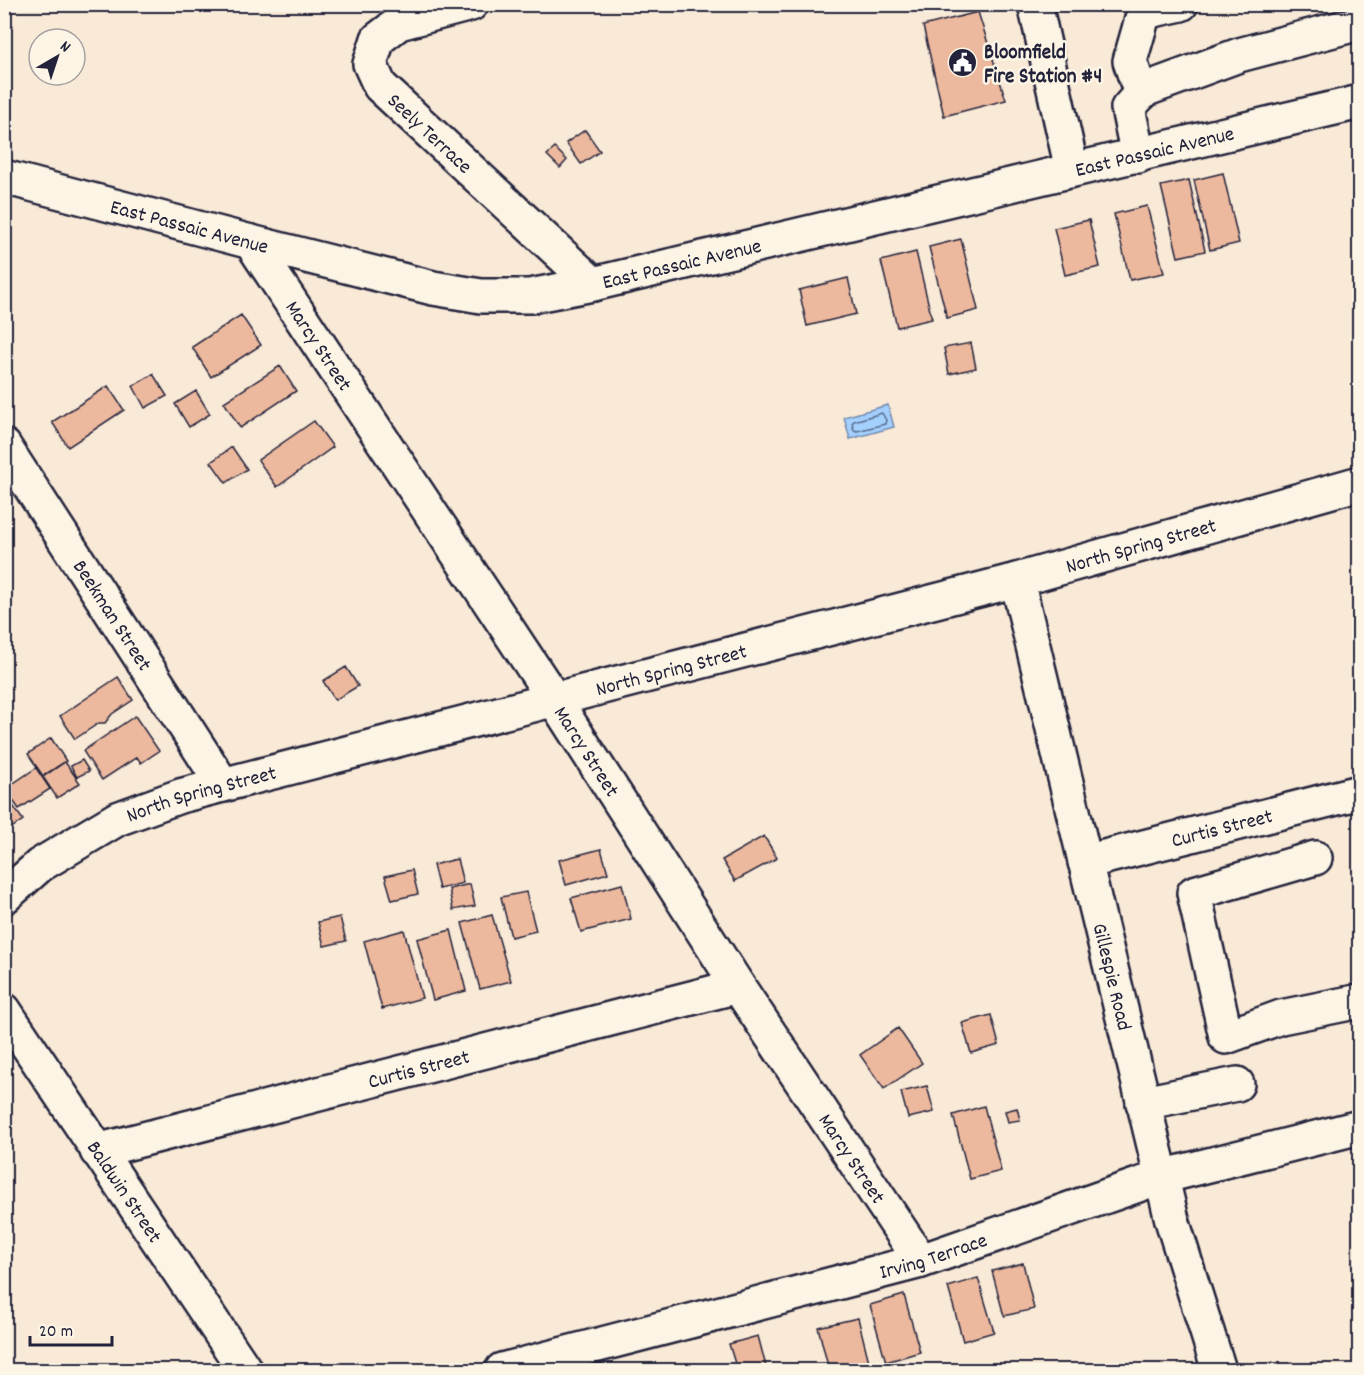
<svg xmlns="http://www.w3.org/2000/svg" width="1364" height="1375" viewBox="0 0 1364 1375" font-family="Dekko,sans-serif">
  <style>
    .water { fill: #a4d0fe; stroke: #708ab0; stroke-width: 1.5 }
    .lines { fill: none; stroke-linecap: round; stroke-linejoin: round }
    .shore { stroke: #566889; stroke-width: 1.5 }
    .building { fill: #edb99e; stroke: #22223b; stroke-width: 1.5 }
    .minor-casing { stroke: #22223b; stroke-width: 38 }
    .minor { stroke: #fcf5e5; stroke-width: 33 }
    .labels { text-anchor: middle; stroke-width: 5; stroke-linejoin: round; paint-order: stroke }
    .poi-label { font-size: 21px; font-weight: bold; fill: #22223b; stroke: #fcf5e5; text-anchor: start }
    .street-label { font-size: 21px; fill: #22223b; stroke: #fcf5e5 }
  </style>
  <rect width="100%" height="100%" fill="#f9e9d7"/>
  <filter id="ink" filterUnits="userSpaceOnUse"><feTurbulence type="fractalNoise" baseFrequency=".0167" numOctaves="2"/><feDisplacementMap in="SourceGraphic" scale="12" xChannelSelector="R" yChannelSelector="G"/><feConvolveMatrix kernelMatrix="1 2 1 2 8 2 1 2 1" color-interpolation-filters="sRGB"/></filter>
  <g filter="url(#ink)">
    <path class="water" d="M888,405L894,427L850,439L844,417Z"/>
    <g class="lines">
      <path class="shore" d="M882,413L886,420L885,424L857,431L854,430L852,423L854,421Z"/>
    </g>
    <path class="building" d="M978,12L1006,100L944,116L923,26Z
      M585,130L600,151L581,164L566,143Z
      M555,148L567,160L560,168L547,155Z
      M1223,173L1239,243L1210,250L1194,180Z
      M1189,180L1205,251L1178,257L1161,186Z
      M1147,206L1164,273L1130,280L1114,214Z
      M1089,220L1100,267L1065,275L1054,228Z
      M961,239L978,310L947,318L929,247Z
      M916,252L932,319L897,327L881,261Z
      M848,278L856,314L807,326L799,290Z
      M241,315L261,345L211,377L192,347Z
      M971,343L976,368L949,374L944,348Z
      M280,366L296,391L240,428L224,402Z
      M153,374L167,396L145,408L133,386Z
      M108,386L124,410L68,447L52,422Z
      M196,391L210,414L189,427L175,404Z
      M314,421L333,447L277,487L258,460Z
      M232,447L247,469L226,483L211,462Z
      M346,667L358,686L335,700L323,681Z
      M118,677L133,700L112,714L105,723H99L75,739L60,716Z
      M135,716L159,751L141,763L137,757L102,780L83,751Z
      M51,738L66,761L43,776L28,754Z
      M82,760L89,771L77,777L71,766Z
      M65,762L80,783L57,798L43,777Z
      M36,768L50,789L19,809L5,789Z
      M4,793L23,820L4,833Z
      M764,836L777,858L735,881L722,860Z
      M601,849L608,873L566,885L559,860Z
      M457,859L463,883L439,889L433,865Z
      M412,870L418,894L392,900L385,876Z
      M470,884L475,906L453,910L449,889Z
      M622,884L631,919L581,932L571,898Z
      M526,892L536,931L511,937L501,897Z
      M492,915L511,981L480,989L462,923Z
      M340,917L346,941L324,946L318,922Z
      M404,930L422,998L382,1009L364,941Z
      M451,930L466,991L433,1000L417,939Z
      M991,1015L999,1045L971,1053L962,1023Z
      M898,1028L922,1063L884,1089L860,1055Z
      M927,1086L934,1112L908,1118L901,1092Z
      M984,1106L1001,1171L970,1179L953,1115Z
      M1017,1108L1020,1120L1008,1122L1005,1111Z
      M1023,1263L1034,1309L1004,1316L992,1271Z
      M978,1278L994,1332L963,1341L948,1287Z
      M904,1295L920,1352L886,1362L870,1305Z
      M858,1318L871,1370H829L818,1327Z
      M758,1336L767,1370H737L729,1344Z
      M689,1365L690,1370H669Z"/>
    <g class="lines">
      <defs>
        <g id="minor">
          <path id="s1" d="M471,4L399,23L378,39L370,64L380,86L593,284"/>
          <path d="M1035,4L1072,170"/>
          <path d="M1141,94L1130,61L1144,12L1181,4"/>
          <path d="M1138,156L1128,108L1144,90L1239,55L1360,23"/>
          <path id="s2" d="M4,177L251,242L433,288L481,296H530L593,284L1360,102"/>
          <path id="s3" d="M251,242L554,699L738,986L921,1261"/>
          <path id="s4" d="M4,446L223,785"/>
          <path id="s5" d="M1017,580L1172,1220L1219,1370"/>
          <path d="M1315,858L1194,893L1226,1037L1281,1017L1360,1001"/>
          <path id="s6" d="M1085,862L1360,792"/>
          <path id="s7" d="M4,897L40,865L117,819L180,796L1017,580L1360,483"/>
          <path id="s8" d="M4,1010L245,1370"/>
          <path d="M1143,1103L1237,1084"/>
          <path id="s9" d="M97,1151L738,986"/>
          <path id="s10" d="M502,1370L921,1261L1161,1177L1360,1127"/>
        </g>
      </defs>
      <use href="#minor" class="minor-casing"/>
      <use href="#minor" class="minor"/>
    </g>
  </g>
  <defs>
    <symbol id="civic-disc" viewBox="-11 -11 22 22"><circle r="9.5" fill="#22223b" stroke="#fcf5e5"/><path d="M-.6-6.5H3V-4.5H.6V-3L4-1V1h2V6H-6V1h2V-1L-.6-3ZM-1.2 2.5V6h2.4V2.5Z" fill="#fff"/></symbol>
  </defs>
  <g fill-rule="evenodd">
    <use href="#civic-disc" x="946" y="46" width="33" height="33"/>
  </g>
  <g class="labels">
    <g class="poi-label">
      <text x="984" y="58">Bloomfield<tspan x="984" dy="24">Fire Station #4</tspan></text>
    </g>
    <g class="street-label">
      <text dy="7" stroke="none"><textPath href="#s1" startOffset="220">Seely Terrace</textPath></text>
      <text dy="7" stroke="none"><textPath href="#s2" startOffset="1182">East Passaic Avenue</textPath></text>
      <text dy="7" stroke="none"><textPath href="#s2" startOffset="192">East Passaic Avenue</textPath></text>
      <text dy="7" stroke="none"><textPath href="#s2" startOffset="696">East Passaic Avenue</textPath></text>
      <text dy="7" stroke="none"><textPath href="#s3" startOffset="124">Marcy Street</textPath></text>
      <text dy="7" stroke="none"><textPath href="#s7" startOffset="1198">North Spring Street</textPath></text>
      <text dy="7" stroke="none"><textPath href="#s4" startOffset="201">Beekman Street</textPath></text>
      <text dy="7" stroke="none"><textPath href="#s7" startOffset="712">North Spring Street</textPath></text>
      <text dy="7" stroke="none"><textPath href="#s3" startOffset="610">Marcy Street</textPath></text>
      <text dy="7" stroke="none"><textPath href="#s7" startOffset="226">North Spring Street</textPath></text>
      <text dy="7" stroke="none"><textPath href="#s6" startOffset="141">Curtis Street</textPath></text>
      <text dy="7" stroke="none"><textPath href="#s5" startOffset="408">Gillespie Road</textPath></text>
      <text dy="7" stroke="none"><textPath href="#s9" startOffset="332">Curtis Street</textPath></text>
      <text dy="7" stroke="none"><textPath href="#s3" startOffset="1096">Marcy Street</textPath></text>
      <text dy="7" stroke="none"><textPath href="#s8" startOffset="218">Baldwin Street</textPath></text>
      <text dy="7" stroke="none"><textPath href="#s10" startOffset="446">Irving Terrace</textPath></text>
    </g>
  </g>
  <rect width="1364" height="1375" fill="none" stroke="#fcf5e5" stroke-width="24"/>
  <rect x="12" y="12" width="1340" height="1351" fill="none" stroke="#22223b" stroke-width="2" filter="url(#ink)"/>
  <g transform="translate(57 57) rotate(39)"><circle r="28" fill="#fcf5e5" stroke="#a5a1a1" stroke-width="1.5"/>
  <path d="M0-4.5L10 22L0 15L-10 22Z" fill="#22223b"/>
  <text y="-9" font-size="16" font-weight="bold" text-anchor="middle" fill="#22223b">N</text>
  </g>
  <path d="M30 1336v9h82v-9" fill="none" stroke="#22223b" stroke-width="3"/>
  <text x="39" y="1336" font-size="18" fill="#22223b" stroke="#fcf5e5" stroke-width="4.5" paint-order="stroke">20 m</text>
</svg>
